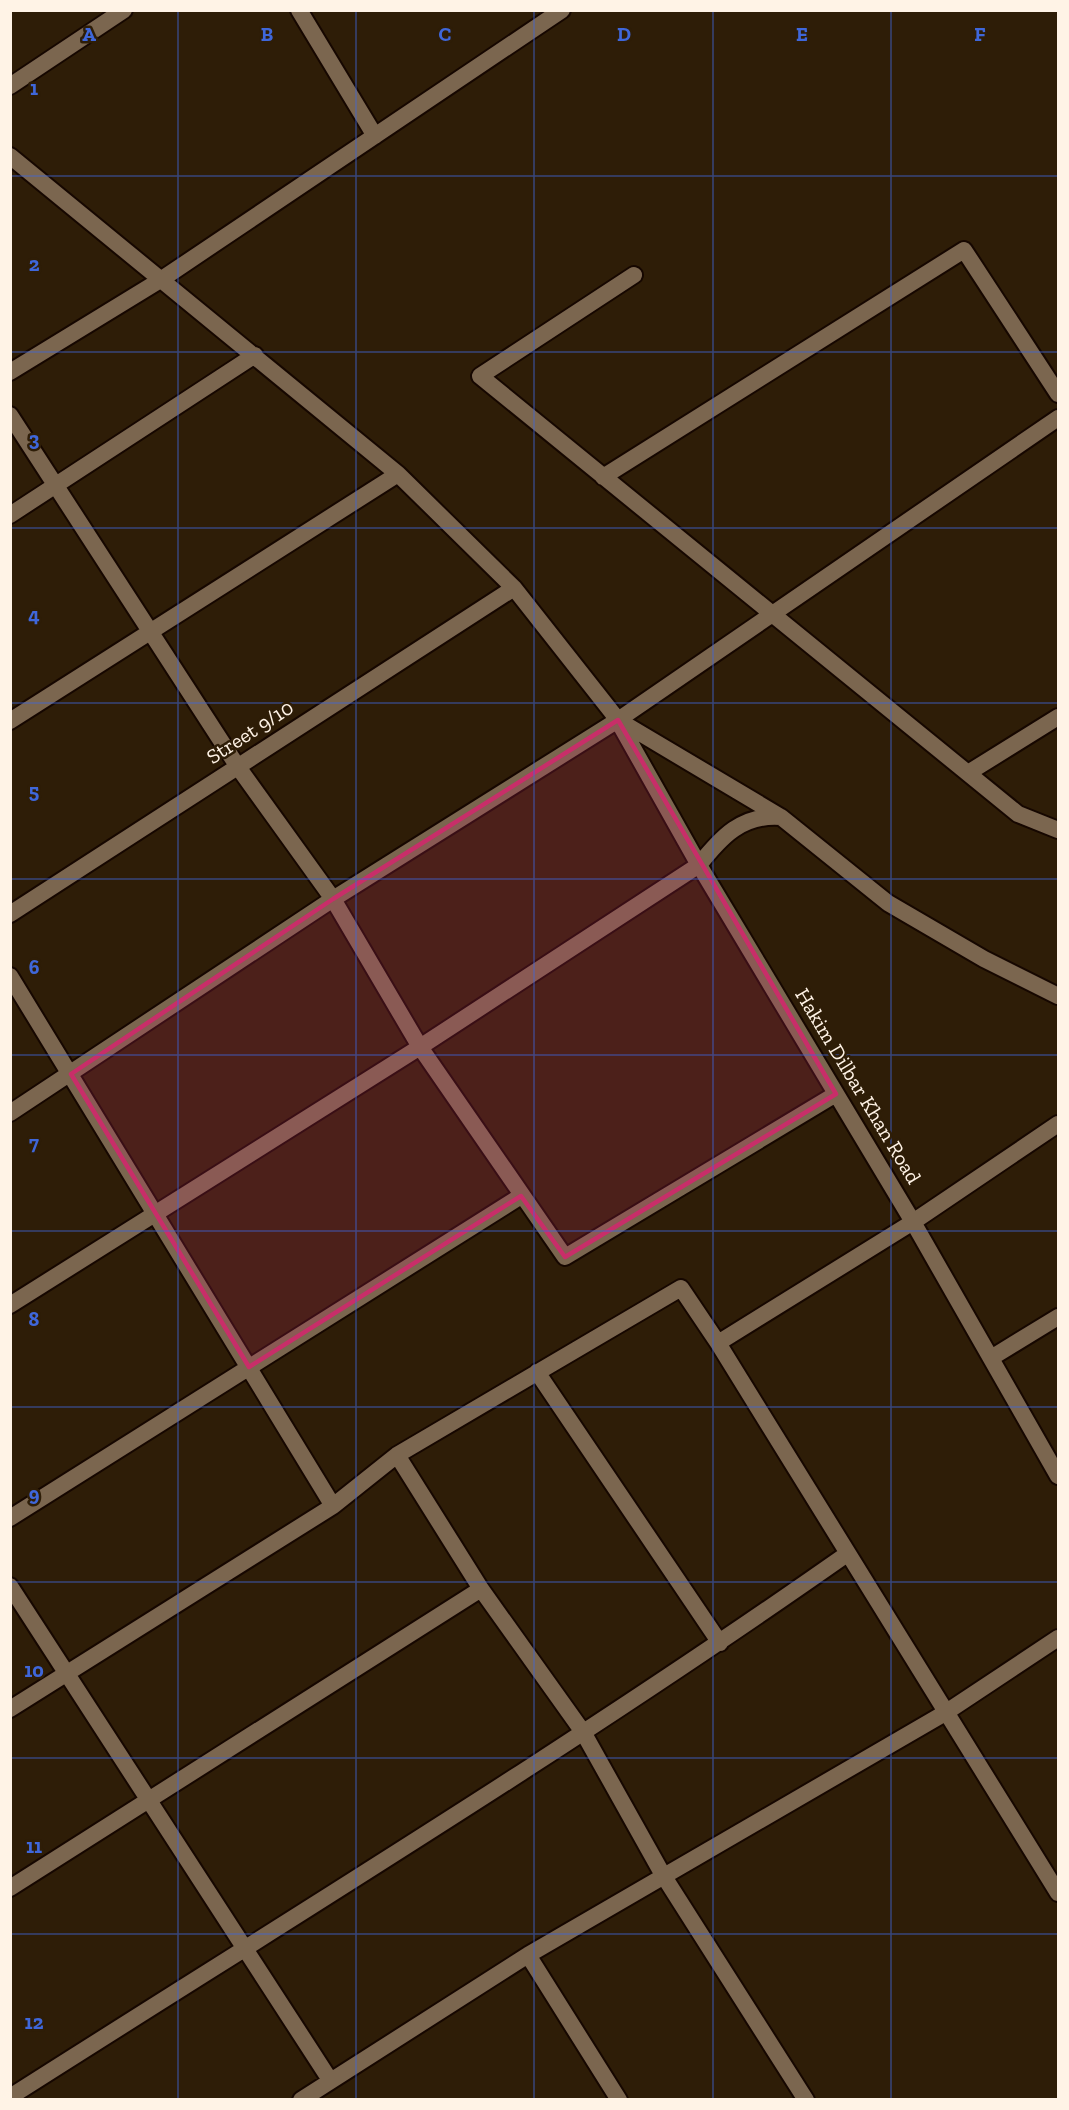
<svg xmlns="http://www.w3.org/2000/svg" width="1069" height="2110" viewBox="0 0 1069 2110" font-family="'Zilla Slab',serif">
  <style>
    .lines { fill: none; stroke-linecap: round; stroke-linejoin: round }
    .minor-casing { stroke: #160700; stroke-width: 20 }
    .minor { stroke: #7b664f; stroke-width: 16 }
    .marked { fill: #c82e69; fill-opacity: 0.2; stroke: #c82e69; stroke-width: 4.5; stroke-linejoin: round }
    .grid { fill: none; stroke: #3f67da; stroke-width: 1.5; stroke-opacity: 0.55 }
    .labels { text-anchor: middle; stroke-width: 5; stroke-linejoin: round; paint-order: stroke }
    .street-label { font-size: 21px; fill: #fff3e6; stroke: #2e1d07 }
    .grid-label { font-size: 20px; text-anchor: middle; font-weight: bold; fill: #3f67da; stroke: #2e1d07; stroke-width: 5; stroke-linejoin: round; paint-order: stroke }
  </style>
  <rect width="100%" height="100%" fill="#2e1d07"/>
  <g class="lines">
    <defs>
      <path id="minor" d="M299,10L375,136
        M10,86L124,10
        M10,156L398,474L514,588L618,720L781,817L888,903L984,959L1058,996
        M634,275L480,376L1018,814L1058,830
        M10,372L162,279L562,10
        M10,415L238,767L333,899L420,1047L565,1257L836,1094
        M603,477L964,250L1058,394
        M10,515L255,355
        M10,721L398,474
        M618,721L699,865L913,1222L1058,1476
        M968,773L1058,717
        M10,914L514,588
        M10,976L333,1506
        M10,1113L333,899L618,720L1058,418
        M10,1305L420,1047L699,865C721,837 742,814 781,817
        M718,1343L913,1222L1058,1124
        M991,1358L1058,1317
        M537,1372L720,1643
        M397,1455L481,1589L583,1732L663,1875L806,2100
        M10,1518L521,1196
        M10,1586L330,2080
        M10,1709L333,1506L397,1455L681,1288L718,1343L1058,1893
        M10,1888L481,1589
        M528,1955L619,2100
        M10,2097C291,1918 575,1745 847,1554
        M301,2100L528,1955L945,1713L1058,1638"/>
    </defs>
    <use href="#minor" class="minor-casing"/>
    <use href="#minor" class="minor"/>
  </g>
  <path class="marked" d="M618,720L836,1094L565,1257L521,1196L249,1367L71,1074L333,899Z"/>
  <path class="grid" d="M178,10V2100M356,10V2100M534,10V2100M713,10V2100M891,10V2100M10,176H1058M10,352H1058M10,528H1058M10,703H1058M10,879H1058M10,1055H1058M10,1231H1058M10,1407H1058M10,1582H1058M10,1758H1058M10,1934H1058"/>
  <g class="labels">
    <g class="street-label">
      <text transform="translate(250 732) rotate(-33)" y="7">Street 9/10</text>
      <text transform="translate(858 1086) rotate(59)" y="7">Hakim Dilbar Khan Road</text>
    </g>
  </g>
  <g class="grid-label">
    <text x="89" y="41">A</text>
    <text x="267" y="41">B</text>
    <text x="445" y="41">C</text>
    <text x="624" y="41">D</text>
    <text x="802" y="41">E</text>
    <text x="980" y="41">F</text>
    <text x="34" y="95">1</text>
    <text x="34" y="271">2</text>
    <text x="34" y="446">3</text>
    <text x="34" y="622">4</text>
    <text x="34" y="798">5</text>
    <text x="34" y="974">6</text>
    <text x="34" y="1150">7</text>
    <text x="34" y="1326">8</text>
    <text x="34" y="1501">9</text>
    <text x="34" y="1677">10</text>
    <text x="34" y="1853">11</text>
    <text x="34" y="2029">12</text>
  </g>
  <rect width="1069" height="2110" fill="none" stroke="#fff3e6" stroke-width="24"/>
</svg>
